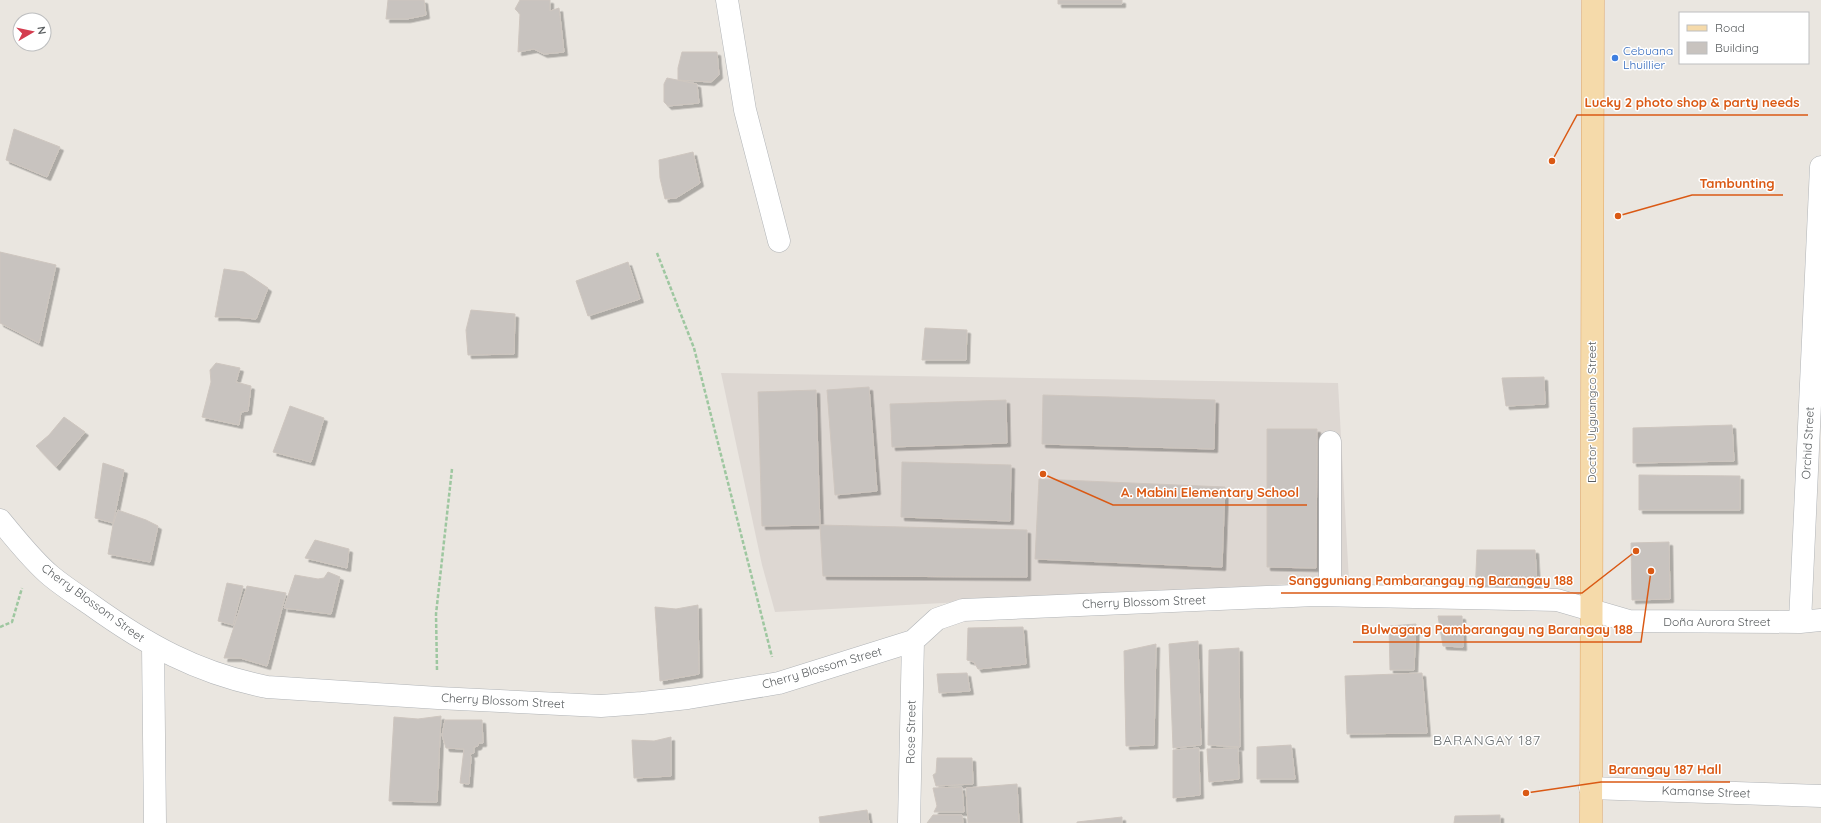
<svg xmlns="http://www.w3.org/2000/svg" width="1821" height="823" viewBox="0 0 1821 823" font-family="Quicksand,sans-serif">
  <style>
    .education { fill: #ddd7d2 }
    .building { fill: #c8c3bf; stroke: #cec6bf; filter: url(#shadow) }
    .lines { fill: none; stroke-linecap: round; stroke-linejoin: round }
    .minor-casing { stroke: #b1b4b7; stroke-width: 23 }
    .major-casing { stroke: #e0a463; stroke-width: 23 }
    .path { stroke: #9ec7a0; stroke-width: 2.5; stroke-dasharray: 4 2; stroke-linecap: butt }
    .minor { stroke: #fff; stroke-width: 22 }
    .major { stroke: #f5daaa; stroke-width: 22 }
    .shop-dot { fill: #3f7fe0; stroke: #fff; stroke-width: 1.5 }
    .labels { text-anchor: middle; stroke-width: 3; stroke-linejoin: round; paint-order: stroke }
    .shop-label { font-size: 12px; fill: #366cbe; stroke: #fff; text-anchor: start }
    .street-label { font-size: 12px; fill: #595d5f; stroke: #fff }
    .quarter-label { font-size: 14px; letter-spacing: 1px; fill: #6a6f71; stroke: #fff }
    .leader { fill: none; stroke: #da5914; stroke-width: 1.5 }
    .callout-dot { fill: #da5914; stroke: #fff; stroke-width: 1.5 }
    .callout-label { font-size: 13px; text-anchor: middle; font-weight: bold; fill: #da5914; stroke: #fff; stroke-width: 3; stroke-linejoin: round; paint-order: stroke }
  </style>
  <defs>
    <filter id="shadow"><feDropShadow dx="3.5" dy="3.5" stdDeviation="0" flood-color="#0004"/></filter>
  </defs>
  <rect width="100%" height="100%" fill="#eae6e0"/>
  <path class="education" d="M721,373L1338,383L1349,581L775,612L762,565Z"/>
  <path class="building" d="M388,0H424L426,15L407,19H386Z
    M520,0H550V11L559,8L564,52L544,54L534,49L518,52L520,14L515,9Z
    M1058,0H1122V4H1058Z
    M682,52H717L719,75L711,82L678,80V68Z
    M667,78L697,84L699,103L668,106L664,102V84Z
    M14,129L60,147L47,177L6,160Z
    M693,152L700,183L676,198L665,199L660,178L659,160Z
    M0,252L56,265L39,343L0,323Z
    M628,262L640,299L588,316L576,281Z
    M224,269L244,272L268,288L256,319L235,317H215Z
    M471,310L515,314L514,354L468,355L466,330Z
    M925,328L967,330L966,360H922Z
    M216,363L240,368L236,382L251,386L248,411L241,412L239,425L202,417L211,382L210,370Z
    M1544,377L1545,404L1506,406L1502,378Z
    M869,387L877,491L835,495L827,390Z
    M816,390L820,525L762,526L758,392Z
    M1043,395L1215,400L1214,449L1042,444Z
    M1006,400L1007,443L892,447L890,404Z
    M290,406L324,418L311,462L273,452Z
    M64,417L85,432L56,467L36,446L49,435Z
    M1732,425L1734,461L1633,463V428Z
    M1267,429H1317L1316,568L1267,567Z
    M902,462L1011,465L1010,521L901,517Z
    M103,463L124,470L113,523L95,518Z
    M1639,475L1740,476V510H1639Z
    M1039,479L1225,487L1222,567L1035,559Z
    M118,510L146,520L158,526L150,562L108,554L113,525Z
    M820,525L1027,530V577L823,576Z
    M315,540L349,549L347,568L305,558Z
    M1669,542L1670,599L1632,600L1631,543Z
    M1477,550H1535L1537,586L1475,594Z
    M328,572L340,577L331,614L284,608L295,575L318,579L324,578Z
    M227,583L243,586L233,625L218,621Z
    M247,586L286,593L267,666L240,658H224Z
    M698,605L699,674L660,681L655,607L676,609Z
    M1438,616H1462L1463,647L1443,646Z
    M1416,624L1414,670H1390L1389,626Z
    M1023,627L1026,664L978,669L974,662L967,660L968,628Z
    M1198,641L1201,745L1173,748L1169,644Z
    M1156,644L1154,745L1126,746L1124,651Z
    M1239,648L1240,747L1208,745L1209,650Z
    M967,673L970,691L939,693L937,674Z
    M1422,673L1427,733L1347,734L1345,676Z
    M441,716L437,802L389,801L394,717L418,719Z
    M445,720H482L483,743H479L478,746L474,747V753L470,754L471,758L469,784L460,783L464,749L446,748L442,735Z
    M671,737V776L634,778L632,740L654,741Z
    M1291,745L1295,779H1257V747Z
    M1199,748L1200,795L1173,798V750Z
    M1238,748L1239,779L1209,782L1207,749Z
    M937,758H972L973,784L936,786L933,775L936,773Z
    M1017,784L1019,823H968L966,788Z
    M962,787L964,812H934L937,806L933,788Z
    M867,810L869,823H820L819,817Z
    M933,815H962L963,823H927Z
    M1500,815V823H1454L1455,816Z
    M1122,817V823H1077V822Z"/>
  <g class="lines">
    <defs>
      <path id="minor" d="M727,0L745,110L779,241
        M1330,442V595
        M0,520C16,539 32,560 51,576C63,586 77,595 90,604C147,645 197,673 267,687L438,698L601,706L642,703L688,698L779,683L913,641L937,619L963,610L1315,595L1557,600L1629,621L1800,622L1821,620
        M1800,622L1821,167
        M153,646L155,823
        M1590,788L1821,796
        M909,823L913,641"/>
      <path id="major" d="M1591,823L1593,0"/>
    </defs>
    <use href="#minor" class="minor-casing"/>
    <use href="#major" class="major-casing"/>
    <path class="path" d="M657,253L694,348L772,657
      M0,627L12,622L22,588
      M437,670L436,614L452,469"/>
    <use href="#minor" class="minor"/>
    <use href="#major" class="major"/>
  </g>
  <circle class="shop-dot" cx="1615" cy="58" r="4"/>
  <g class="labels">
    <g class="shop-label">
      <text x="1623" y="55">Cebuana<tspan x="1623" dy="14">Lhuillier</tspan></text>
    </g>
    <g class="street-label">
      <text transform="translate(1592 412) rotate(-90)" y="4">Doctor Uyguangco Street</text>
      <text transform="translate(1808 443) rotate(-87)" y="4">Orchid Street</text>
      <text transform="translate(1144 602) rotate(-2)" y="4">Cherry Blossom Street</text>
      <text transform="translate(93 603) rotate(36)" y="4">Cherry Blossom Street</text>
      <text x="1717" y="626">Doña Aurora Street</text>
      <text transform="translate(822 668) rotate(-16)" y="4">Cherry Blossom Street</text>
      <text transform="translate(503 701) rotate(3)" y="4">Cherry Blossom Street</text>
      <text transform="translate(911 732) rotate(-89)" y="4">Rose Street</text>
      <text transform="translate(1706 792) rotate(2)" y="4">Kamanse Street</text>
    </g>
    <g class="quarter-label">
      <text x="1487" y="745">BARANGAY 187</text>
    </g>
  </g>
  <path class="leader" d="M1552 161L1577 115H1808M1618 216L1692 195H1783M1043 474L1113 505H1307M1636 551L1582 593H1281M1651 571L1641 642H1353M1526 793L1601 782H1730"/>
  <g class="callout-dot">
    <circle cx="1552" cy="161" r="4"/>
    <circle cx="1618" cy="216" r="4"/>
    <circle cx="1043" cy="474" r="4"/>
    <circle cx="1636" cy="551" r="4"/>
    <circle cx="1651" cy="571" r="4"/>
    <circle cx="1526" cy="793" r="4"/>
  </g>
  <g class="callout-label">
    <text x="1692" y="107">Lucky 2 photo shop &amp; party needs</text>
    <text x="1737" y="188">Tambunting</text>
    <text x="1210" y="497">A. Mabini Elementary School</text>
    <text x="1431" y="585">Sangguniang Pambarangay ng Barangay 188</text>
    <text x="1497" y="634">Bulwagang Pambarangay ng Barangay 188</text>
    <text x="1665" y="774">Barangay 187 Hall</text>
  </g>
  <rect x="1679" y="12" width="130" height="52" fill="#ffffff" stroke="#bdbebf"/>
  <rect x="1687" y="25" width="20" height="6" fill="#f5daaa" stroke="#bdbebf"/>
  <text x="1715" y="32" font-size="12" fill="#595d5f">Road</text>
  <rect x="1687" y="42" width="20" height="12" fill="#c8c3bf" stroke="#bdbebf"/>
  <text x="1715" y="52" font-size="12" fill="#595d5f">Building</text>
  <g transform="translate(32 32) rotate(81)"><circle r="19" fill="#ffffff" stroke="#bdbebf"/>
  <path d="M0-3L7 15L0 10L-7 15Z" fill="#d43c4f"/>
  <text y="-6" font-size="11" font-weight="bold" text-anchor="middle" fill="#595d5f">N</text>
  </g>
</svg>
